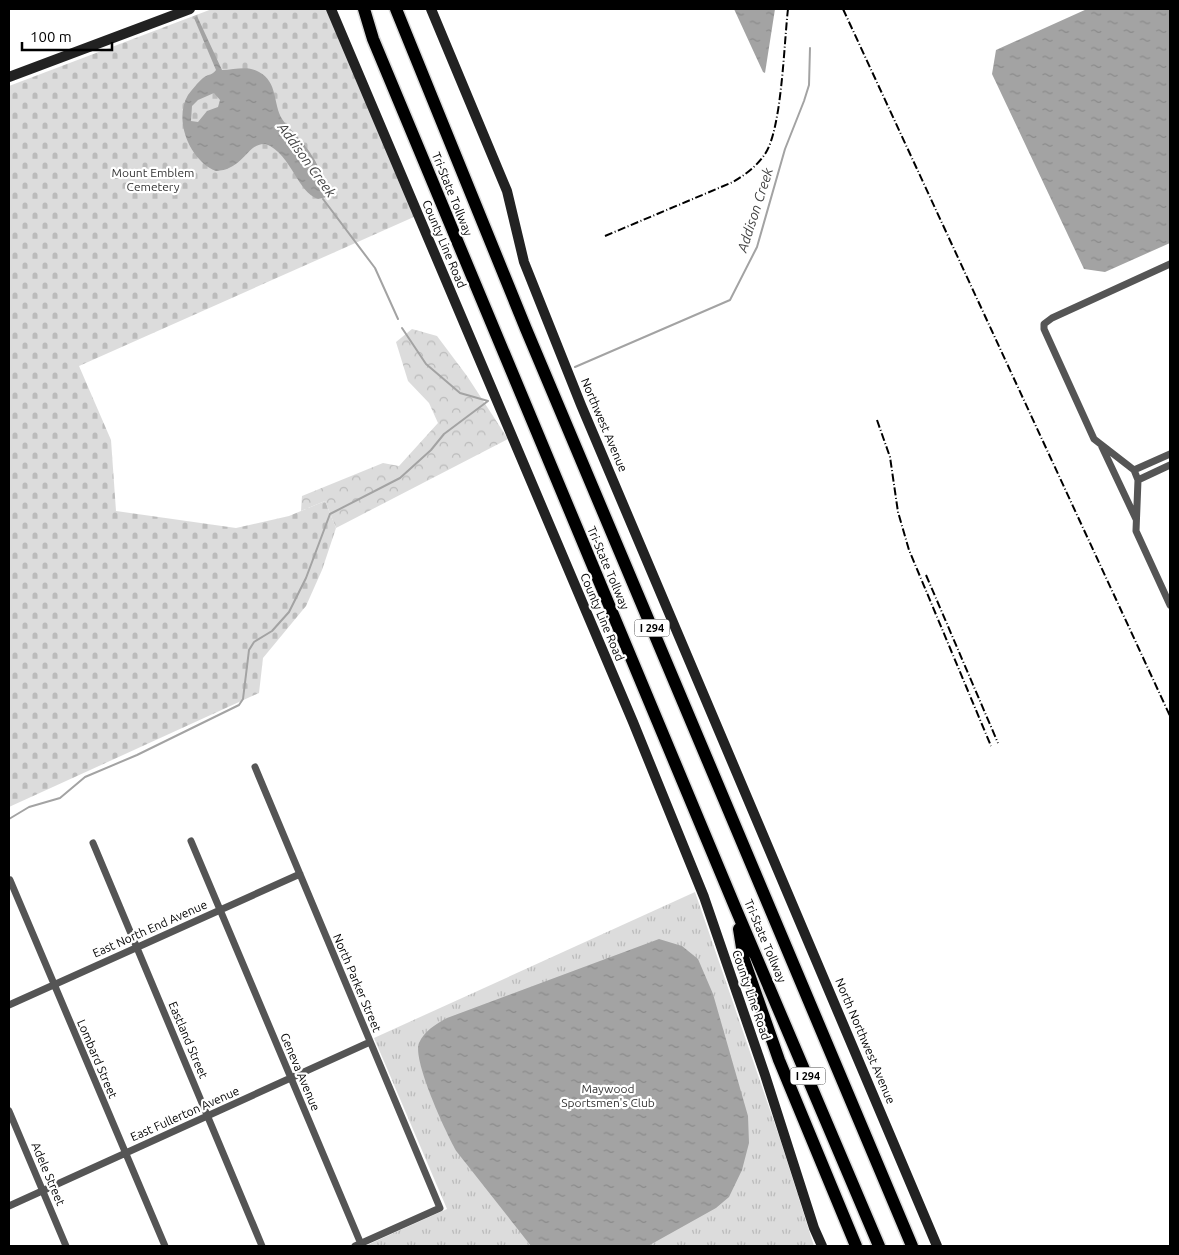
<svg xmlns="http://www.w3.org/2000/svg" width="1179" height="1255" viewBox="0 0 1179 1255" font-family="Ubuntu,sans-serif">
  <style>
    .forest { fill: url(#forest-crowns) }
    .cemetery { fill: url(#cemetery-stones) }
    .park { fill: url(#park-tufts) }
    .water { fill: url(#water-ripples); fill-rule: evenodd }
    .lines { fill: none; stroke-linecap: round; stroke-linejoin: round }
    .stream { stroke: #a3a3a3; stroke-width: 2 }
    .highway-casing { stroke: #dbdbdb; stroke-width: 15 }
    .street { stroke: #555; stroke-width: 7 }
    .secondary { stroke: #222; stroke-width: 10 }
    .highway { stroke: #000; stroke-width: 12 }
    .rail { stroke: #000; stroke-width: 2; stroke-dasharray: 8 2.5 1 2.5; stroke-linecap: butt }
    .labels { text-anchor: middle; stroke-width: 4.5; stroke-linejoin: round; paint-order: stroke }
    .shield { fill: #fff; stroke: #4c4c4c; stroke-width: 1 }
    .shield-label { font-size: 11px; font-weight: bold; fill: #000 }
    .park-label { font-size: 12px; fill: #333; stroke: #fff }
    .street-label { font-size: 12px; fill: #000; stroke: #fff }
    .water-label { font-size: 14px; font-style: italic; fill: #444; stroke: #fff }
  </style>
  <defs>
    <pattern id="forest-crowns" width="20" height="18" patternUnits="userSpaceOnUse" patternTransform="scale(1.25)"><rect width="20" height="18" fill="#dcdcdc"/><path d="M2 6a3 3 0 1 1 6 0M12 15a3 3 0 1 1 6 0" fill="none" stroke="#bbb"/></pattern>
    <pattern id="cemetery-stones" width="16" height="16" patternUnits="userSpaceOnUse" patternTransform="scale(1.25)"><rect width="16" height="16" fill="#dcdcdc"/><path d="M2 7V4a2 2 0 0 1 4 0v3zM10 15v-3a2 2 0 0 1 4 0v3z" fill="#bbb"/></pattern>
    <pattern id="park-tufts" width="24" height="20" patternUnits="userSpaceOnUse" patternTransform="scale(1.25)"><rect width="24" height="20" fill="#dcdcdc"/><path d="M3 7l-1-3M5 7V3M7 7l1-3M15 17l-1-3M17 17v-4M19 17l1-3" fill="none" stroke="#bbb"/></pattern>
    <pattern id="water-ripples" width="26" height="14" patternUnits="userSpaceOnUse" patternTransform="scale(1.25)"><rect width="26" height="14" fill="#a3a3a3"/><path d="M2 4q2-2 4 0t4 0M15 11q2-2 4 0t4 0" fill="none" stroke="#8b8b8b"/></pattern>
  </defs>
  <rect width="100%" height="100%" fill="#fff"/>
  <path class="forest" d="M412,329L437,336L467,376L508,439L336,528L325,501L301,511L302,496L383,463L399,466L438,423L429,403L408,381L396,342Z"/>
  <path class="cemetery" d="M212,9H327L416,216L79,366L111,440L116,511L236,528L289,516L325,501L336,528L322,570L306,606L263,658L259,693L9,807V86Z"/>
  <path class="park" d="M695,892L780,1139L814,1246H365L447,1209L374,1038Z"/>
  <path class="water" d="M734,9H775L765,73L763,72Z
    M1087,9H1170V243L1105,272L1084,269L992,74L996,50Z
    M197,16L222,70C235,70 247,65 259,72C278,82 273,104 282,119C286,125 292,131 297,136C312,153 325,173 327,197L318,199C297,192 292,155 266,144C247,142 244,170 216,171C190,161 173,120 188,95C192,90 198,82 203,78C208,74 213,75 216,70L194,18ZM214,93L220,100L218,107L207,111L198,122L191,121L192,106L198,100Z
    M659,939L682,946L698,959L713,994L748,1116L749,1143L742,1170L729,1197L716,1208L648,1246H531L457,1152C447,1135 412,1060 419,1043C424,1031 436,1024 447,1018Z"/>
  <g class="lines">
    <path class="stream" d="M323,199L375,268L398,319
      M402,328L426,364L460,393L488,401
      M575,367L730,300L757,247L785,149L804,101L809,85L810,48
      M9,819L29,807L60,798L85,777L137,755L239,705L243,699L249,650L254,642L272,631L289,612L306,578L330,514L400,478L431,450L444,434L488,401"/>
    <defs>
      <path id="highway" d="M364,9L373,39L735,907L879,1246
        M396,9L526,329L912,1246
        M739,929L744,960L779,1060L856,1246"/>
    </defs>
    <use href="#highway" class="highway-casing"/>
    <path class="street" d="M1170,264L1052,318L1044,324V329L1094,439L1134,470L1138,480L1136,531L1170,605
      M1102,447L1136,519
      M1134,470L1170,454
      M1138,480L1170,465
      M255,767L440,1208L355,1246
      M191,841L361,1244
      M93,843L262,1246
      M10,880L165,1246
      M9,1005L300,874
      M9,1111L66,1246
      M9,1206L370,1042"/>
    <path class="secondary" d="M331,9L633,722L704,897L765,1075L814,1228L822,1246
      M431,9L507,191L524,262L581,405L937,1246
      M9,77L190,9"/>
    <use href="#highway" class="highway"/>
    <path class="rail" d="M843,9L1170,716
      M605,236L733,182C745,175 757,166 765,154C782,129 784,42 788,9
      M877,420L890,457L898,512L909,550L991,746
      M926,575L998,743"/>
  </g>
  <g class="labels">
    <g class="shield">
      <rect x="634.5" y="619.5" width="35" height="17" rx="4"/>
      <rect x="790.5" y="1067.5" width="35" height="17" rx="4"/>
    </g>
    <g class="shield-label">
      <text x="652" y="632">I 294</text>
      <text x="808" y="1080">I 294</text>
    </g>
    <g class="park-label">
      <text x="153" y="177">Mount Emblem<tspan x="153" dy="14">Cemetery</tspan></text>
      <text x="608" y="1093">Maywood<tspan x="608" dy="14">Sportsmen's Club</tspan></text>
    </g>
    <g class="street-label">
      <text transform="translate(452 194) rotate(68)" y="4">Tri-State Tollway</text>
      <text transform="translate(444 244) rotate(67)" y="4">County Line Road</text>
      <text transform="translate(604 425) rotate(67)" y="4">Northwest Avenue</text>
      <text transform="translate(608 568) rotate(67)" y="4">Tri-State Tollway</text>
      <text transform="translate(602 617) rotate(67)" y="4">County Line Road</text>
      <text transform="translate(150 929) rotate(-24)" y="4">East North End Avenue</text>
      <text transform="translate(765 941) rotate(67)" y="4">Tri-State Tollway</text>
      <text transform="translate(357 983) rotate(67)" y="4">North Parker Street</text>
      <text transform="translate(751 995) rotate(71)" y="4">County Line Road</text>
      <text transform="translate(188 1040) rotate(67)" y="4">Eastland Street</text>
      <text transform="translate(865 1041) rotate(67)" y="4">North Northwest Avenue</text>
      <text transform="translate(97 1059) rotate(67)" y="4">Lombard Street</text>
      <text transform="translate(300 1072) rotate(67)" y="4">Geneva Avenue</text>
      <text transform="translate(185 1114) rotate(-24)" y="4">East Fullerton Avenue</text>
      <text transform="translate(48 1174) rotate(67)" y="4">Adele Street</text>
    </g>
    <g class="water-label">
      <text transform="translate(307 160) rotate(54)" y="5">Addison Creek</text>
      <text transform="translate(755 210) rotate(-72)" y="5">Addison Creek</text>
    </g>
  </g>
  <rect width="1179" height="1255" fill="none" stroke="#000000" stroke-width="20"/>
  <path d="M22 42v8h90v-8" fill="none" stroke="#000000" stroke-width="2.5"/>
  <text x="30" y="42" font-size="15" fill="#000000" stroke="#ffffff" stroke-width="4" paint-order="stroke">100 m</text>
</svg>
